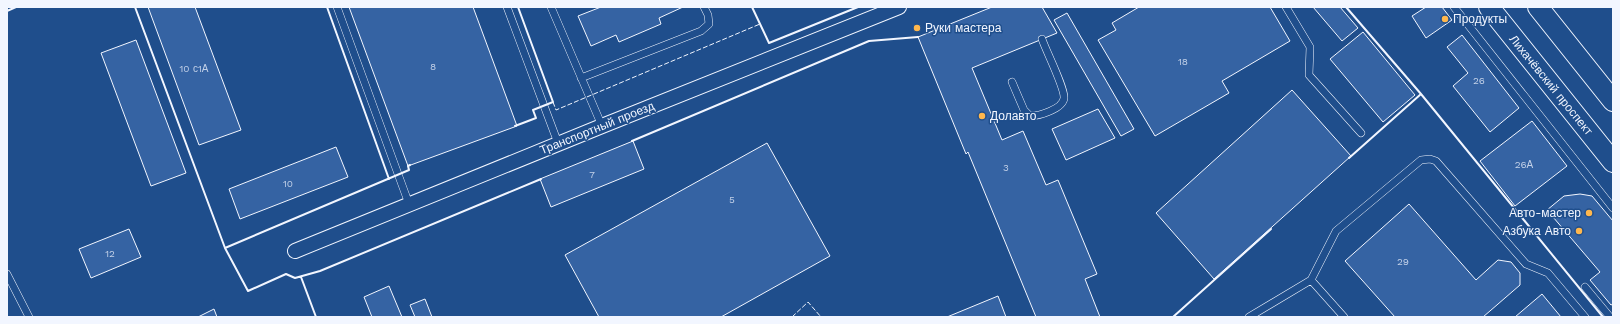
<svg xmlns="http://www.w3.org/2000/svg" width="1620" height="324" viewBox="0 0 1620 324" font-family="'Work Sans',sans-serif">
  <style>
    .building { fill: #3563a3; stroke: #f2f6ff }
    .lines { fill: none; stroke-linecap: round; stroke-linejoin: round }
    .lane-casing { stroke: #f2f6ff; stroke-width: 8 }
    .street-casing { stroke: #f2f6ff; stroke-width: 16 }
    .secondary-casing { stroke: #f2f6ff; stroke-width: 22 }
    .lane { stroke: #1f4e8c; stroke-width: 7 }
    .street { stroke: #1f4e8c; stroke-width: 14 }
    .secondary { stroke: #1f4e8c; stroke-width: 20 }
    .fence { stroke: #f2f6ff; stroke-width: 1; stroke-dasharray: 5 2; stroke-linecap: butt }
    .wall { stroke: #f2f6ff; stroke-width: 2 }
    .poi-dot { fill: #ffb74d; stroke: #1f4e8c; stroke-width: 1.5 }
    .labels { text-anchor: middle; stroke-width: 3; stroke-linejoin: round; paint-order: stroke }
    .number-label { font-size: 10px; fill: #c3d1e8 }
    .poi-label { font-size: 12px; fill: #f2f6ff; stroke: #1f4e8c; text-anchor: start }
    .street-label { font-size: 12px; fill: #f2f6ff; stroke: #1f4e8c }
  </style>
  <rect width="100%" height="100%" fill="#1f4e8c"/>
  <path class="building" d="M148,7H195L241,130L199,145Z
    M349,7H473L517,126L408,166Z
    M601,7H683L659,18L661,24L619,42L616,35L591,46L578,16Z
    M992,7H1042L1057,33L972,68L1002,140L1023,131L1046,185L1058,180L1097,274L1085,279L1100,317H1036L968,152L966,154L918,37Z
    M1139,7H1270L1290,41L1222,81L1229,93L1155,136L1098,40L1116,30L1112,23Z
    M1313,7H1340L1358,28L1342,41Z
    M1426,7H1442L1452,20L1426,38L1412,16Z
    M1067,13L1134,129L1121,136L1054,20Z
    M1363,32L1415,95L1383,122L1330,59Z
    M1462,35L1519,108L1490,132L1453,86L1468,73L1447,47Z
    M136,40L186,173L151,186L101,53Z
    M1292,90L1351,156L1214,279L1156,213Z
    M1098,109L1115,138L1066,160L1052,129Z
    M1532,121L1567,166L1515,206L1480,161Z
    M633,141L644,169L551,207L540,179Z
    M767,143L830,256L721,317H599L565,255Z
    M336,147L348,177L240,219L229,189Z
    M1580,194L1592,196L1613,221V304L1611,305L1590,280L1600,272L1547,210L1564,196Z
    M1409,204L1476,280L1498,260L1511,262L1520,273V285L1483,317H1395L1345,261Z
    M129,229L141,257L91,278L79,249Z
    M389,286L402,317H372L364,297Z
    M1542,294L1561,317H1515Z
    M998,296L1006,317H947Z
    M425,299L432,317H415L410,305Z
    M214,309L217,317H198Z"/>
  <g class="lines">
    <defs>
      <path id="lane" d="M337,7L409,204
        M507,7L558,143
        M551,7L602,126
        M1286,7L1310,47L1309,75L1361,133
        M1454,7L1613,208
        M581,78L701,31L709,24L708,15L704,7
        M1012,82L1024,110L1030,116C1039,116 1063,109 1064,98C1065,88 1046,51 1042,39
        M7,274L29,317
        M1311,280L1344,317
        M1585,287L1610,317
        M1249,317L1311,280L1336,231L1421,160L1430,159L1436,161L1526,264L1548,273L1585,317"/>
      <path id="street" d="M295,251L602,126L899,7"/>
      <path id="secondary" d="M1489,7L1613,162
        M1538,7L1613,101"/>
    </defs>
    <use href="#lane" class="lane-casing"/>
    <use href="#street" class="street-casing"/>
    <use href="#secondary" class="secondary-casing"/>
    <use href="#lane" class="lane"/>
    <use href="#street" class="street"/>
    <use href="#secondary" class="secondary"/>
    <path class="fence" d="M553,102L556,110L760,24
      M792,317L808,302L821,317"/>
    <path class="wall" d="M135,7L225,248L248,291L286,274L295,278L320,271L541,179
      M327,7L389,179
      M752,7L769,43L858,7
      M1346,7L1421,94L1603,317
      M7,11L16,7
      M515,126L536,118L533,110L553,102L518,7
      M632,141L869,41L918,37
      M1349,158L1421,94
      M225,248L409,170L408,166L410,165
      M301,277L316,317
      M1173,317L1271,229"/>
  </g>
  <g class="poi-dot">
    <circle cx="1445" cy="19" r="4"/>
    <circle cx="917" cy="28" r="4"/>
    <circle cx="982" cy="116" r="4"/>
    <circle cx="1589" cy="213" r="4"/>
    <circle cx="1579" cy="231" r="4"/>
  </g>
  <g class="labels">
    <g class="number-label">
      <text x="1183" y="65">18</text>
      <text x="433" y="70">8</text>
      <text x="194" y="72">10 с1А</text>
      <text x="1479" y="84">26</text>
      <text x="1524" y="168">26А</text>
      <text x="1006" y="171">3</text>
      <text x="592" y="178">7</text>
      <text x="288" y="187">10</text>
      <text x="732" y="203">5</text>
      <text x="110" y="257">12</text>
      <text x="1403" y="265">29</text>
    </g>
    <g class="poi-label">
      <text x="1453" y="23">Продукты</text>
      <text x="925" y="32">Руки мастера</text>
      <text x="990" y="120">Долавто</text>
      <text x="1581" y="217" text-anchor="end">Авто-мастер</text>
      <text x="1571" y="235" text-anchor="end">Азбука Авто</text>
    </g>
    <g class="street-label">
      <text transform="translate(1551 85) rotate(51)" y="4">Лихачёвский проспект</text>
      <text transform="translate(597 128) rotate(-22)" y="4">Транспортный проезд</text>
    </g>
  </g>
  <rect width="1620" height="324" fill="none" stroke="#f2f6ff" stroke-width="16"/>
</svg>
